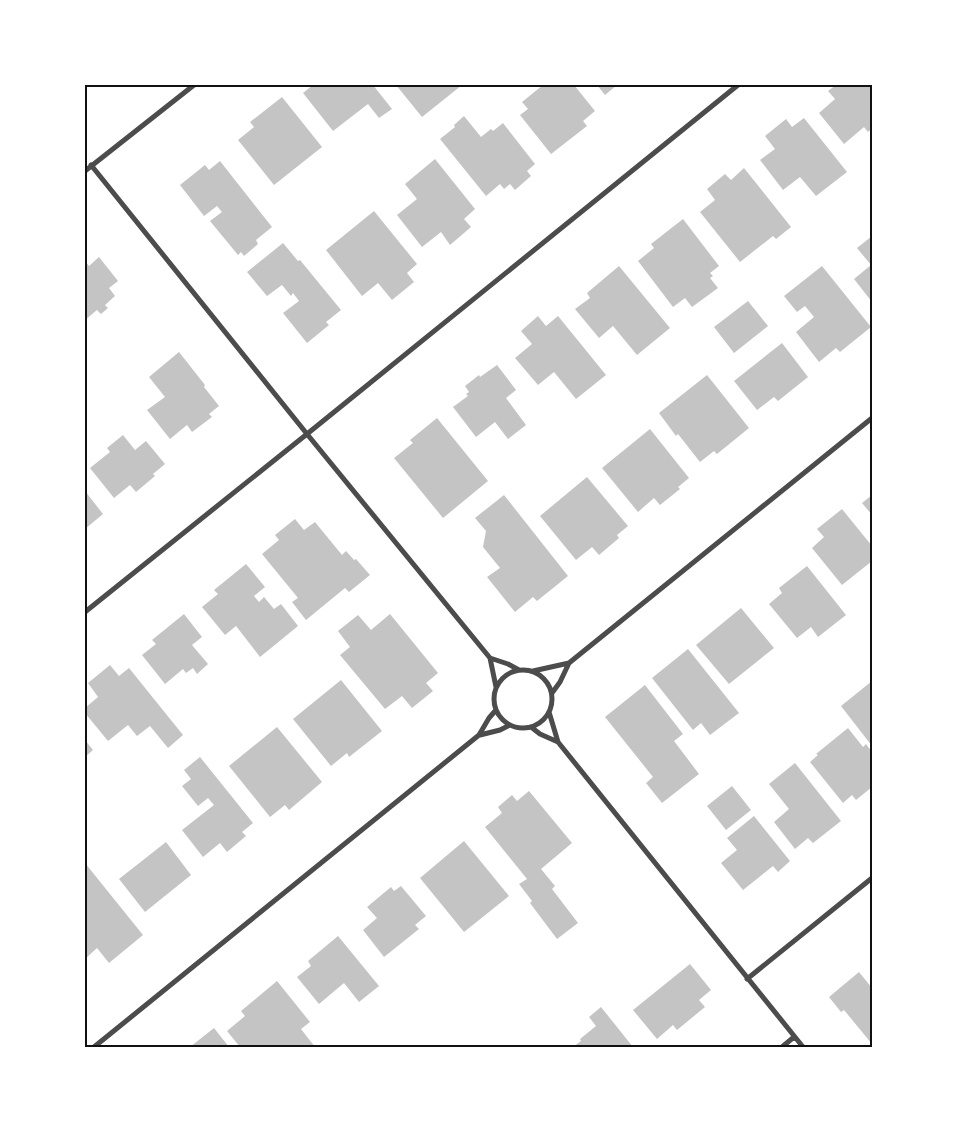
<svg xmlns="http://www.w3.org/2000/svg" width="957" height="1132" viewBox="0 0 957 1132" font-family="'IBM Plex Serif',serif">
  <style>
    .building { fill: #c4c4c4 }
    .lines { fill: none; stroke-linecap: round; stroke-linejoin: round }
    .minor { stroke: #4c4c4c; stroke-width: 5 }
    .neatline { fill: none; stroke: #111; stroke-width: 2 }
  </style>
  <rect width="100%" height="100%" fill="#fff"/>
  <path class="building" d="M313,85H373L392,109L379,118L368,104L333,131L303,93Z
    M396,85H462L422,117Z
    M543,85H574L595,111L583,121L587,126L551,154L520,115L528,109L522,102Z
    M597,85H617L605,95Z
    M836,85H872V128L868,132L864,127L844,144L819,113L835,99L828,91Z
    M282,97L322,147L274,185L238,140L254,127L250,122Z
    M464,116L481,137L491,129L493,131L503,123L535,164L527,171L531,176L515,190L510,184L504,189L500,184L486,196L440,139L455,127L454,125Z
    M804,118L847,172L816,196L800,177L783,190L760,160L775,149L765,136L786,119L792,127Z
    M435,159L475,209L464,219L471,227L450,245L441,232L422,247L397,215L417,199L405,184Z
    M220,161L272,227L256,240L258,244L244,256L241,252L238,255L210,221L222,212L217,206L204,216L180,185L205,165L209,170Z
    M744,168L791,227L776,239L773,236L740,262L700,212L715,200L707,189L725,174L731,180Z
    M374,211L417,264L407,273L414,282L392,300L378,283L362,296L326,250Z
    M683,219L719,266L710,273L713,276L710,278L718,288L692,307L685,298L673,307L638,261L654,248L651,244Z
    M872,236V302L854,279L871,265L857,248Z
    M283,243L298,261L300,260L341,310L326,322L329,325L307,343L283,313L299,301L293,293L291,296L282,285L267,296L247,272Z
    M99,257L118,281L109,288L115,296L105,305L108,308L101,314L97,310L85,320V261L89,266Z
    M619,266L670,328L637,355L613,326L599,338L575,309L590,298L587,293Z
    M822,266L871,327L840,352L836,348L819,362L796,332L814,317L805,306L797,312L784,296Z
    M748,301L768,326L734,353L714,327Z
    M538,316L546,326L558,316L606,375L576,399L554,372L538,385L515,358L532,344L521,331Z
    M782,343L808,377L778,401L774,397L757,410L734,381Z
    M179,352L205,385L204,387L219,406L209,414L212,417L192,432L187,425L170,439L147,410L165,397L149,377Z
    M497,365L516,390L506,398L526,425L508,439L495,422L476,437L453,407L468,396L466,394L469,392L465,386L479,375L480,377Z
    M707,375L749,428L717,454L714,451L700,462L678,434L676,436L659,413Z
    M437,418L488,481L443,518L394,458L413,443L410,440Z
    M650,429L689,478L678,487L680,489L660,505L654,498L638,512L602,468Z
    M123,435L135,450L146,441L165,464L153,474L155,476L136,492L130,485L114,498L90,468L110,452L107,448Z
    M587,477L628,526L617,535L619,538L599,555L592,547L576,560L540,516Z
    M85,491L103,514L85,529Z
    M504,495L568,576L537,601L533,597L515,612L487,577L500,568L483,547L486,531L475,518Z
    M872,495V515L862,503Z
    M842,509L872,546V561L842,585L812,548L824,537L817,529Z
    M295,519L304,530L315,522L342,555L346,551L354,560L356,559L370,575L349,592L345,588L306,620L292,602L298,598L262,554L279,540L275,535Z
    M246,564L265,587L254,596L259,602L264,597L274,609L281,604L298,626L260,657L236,626L225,635L202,607L218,594L214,590Z
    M807,566L846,615L818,637L811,627L797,638L769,604L782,593L779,588Z
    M741,608L774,648L729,684L696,645Z
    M184,614L202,637L192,645L208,664L197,674L193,668L186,673L183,669L165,684L142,655L156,644L152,640Z
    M390,614L438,673L426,683L433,691L412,708L402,696L385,709L340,655L350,647L338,631L358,615L371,630Z
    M688,649L739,713L710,735L701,723L693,730L652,678Z
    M110,665L119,676L129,668L183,735L168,748L150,726L137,736L128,725L108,741L85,713V708L98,697L88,683Z
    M341,680L382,731L349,757L347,753L331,766L293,719Z
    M872,681V746L841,706Z
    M645,685L683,734L674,741L699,774L662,803L646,783L653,777L605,717Z
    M277,727L322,782L289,810L285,805L270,817L229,766Z
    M848,728L863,747L866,744L872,752V787L856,800L852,795L843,803L810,762L818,755L816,754Z
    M85,740L93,750L85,757Z
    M200,757L253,823L242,832L246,836L227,852L220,843L203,857L182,830L214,805L208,798L198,806L182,786L191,779L184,770Z
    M795,763L841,821L813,843L808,838L795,849L774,822L789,809L769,784Z
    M732,786L751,810L726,830L707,806Z
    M529,791L572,843L541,869L555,886L552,889L578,923L557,939L530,903L532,901L519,884L527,879L485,827L502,813L498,807L512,795L517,801Z
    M754,816L790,861L778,872L773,866L743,890L721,863L737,850L727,838Z
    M464,841L509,896L464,932L420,878Z
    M166,842L191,875L145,912L119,879Z
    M85,863L143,935L109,963L97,948L85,959Z
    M401,886L426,916L415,925L419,929L384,957L363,930L377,918L367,907L391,887L394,891Z
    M338,936L379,986L359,1002L344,983L319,1004L297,977L311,966L308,961Z
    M690,964L711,990L699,1000L705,1007L677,1030L673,1025L657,1039L633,1010Z
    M859,972L872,988V1044L844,1010L841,1012L829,997Z
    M277,981L310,1022L301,1029L315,1047H240L227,1031L245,1016L241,1011Z
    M601,1007L633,1047H573L581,1041L580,1039L596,1026L589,1017Z
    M214,1028L229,1047H190Z"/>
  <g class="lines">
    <path class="minor" d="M91,165L307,434L490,658L496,687
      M85,171L194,85
      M85,612L307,434L738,85
      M490,658L508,664L519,670
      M494 699a29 29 0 1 1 58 0a29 29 0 1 1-58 0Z
      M533,671L569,663
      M552,693L560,682L569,663L872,418
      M549,712L558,742L803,1047
      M531,727L540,734L558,742
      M480,735L500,730L510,725
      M747,979L872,878
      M94,1047L479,735L489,718L496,710
      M782,1047L794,1037"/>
  </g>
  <rect width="957" height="1132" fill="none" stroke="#ffffff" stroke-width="172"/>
  <rect x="86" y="86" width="785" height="960" class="neatline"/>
</svg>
